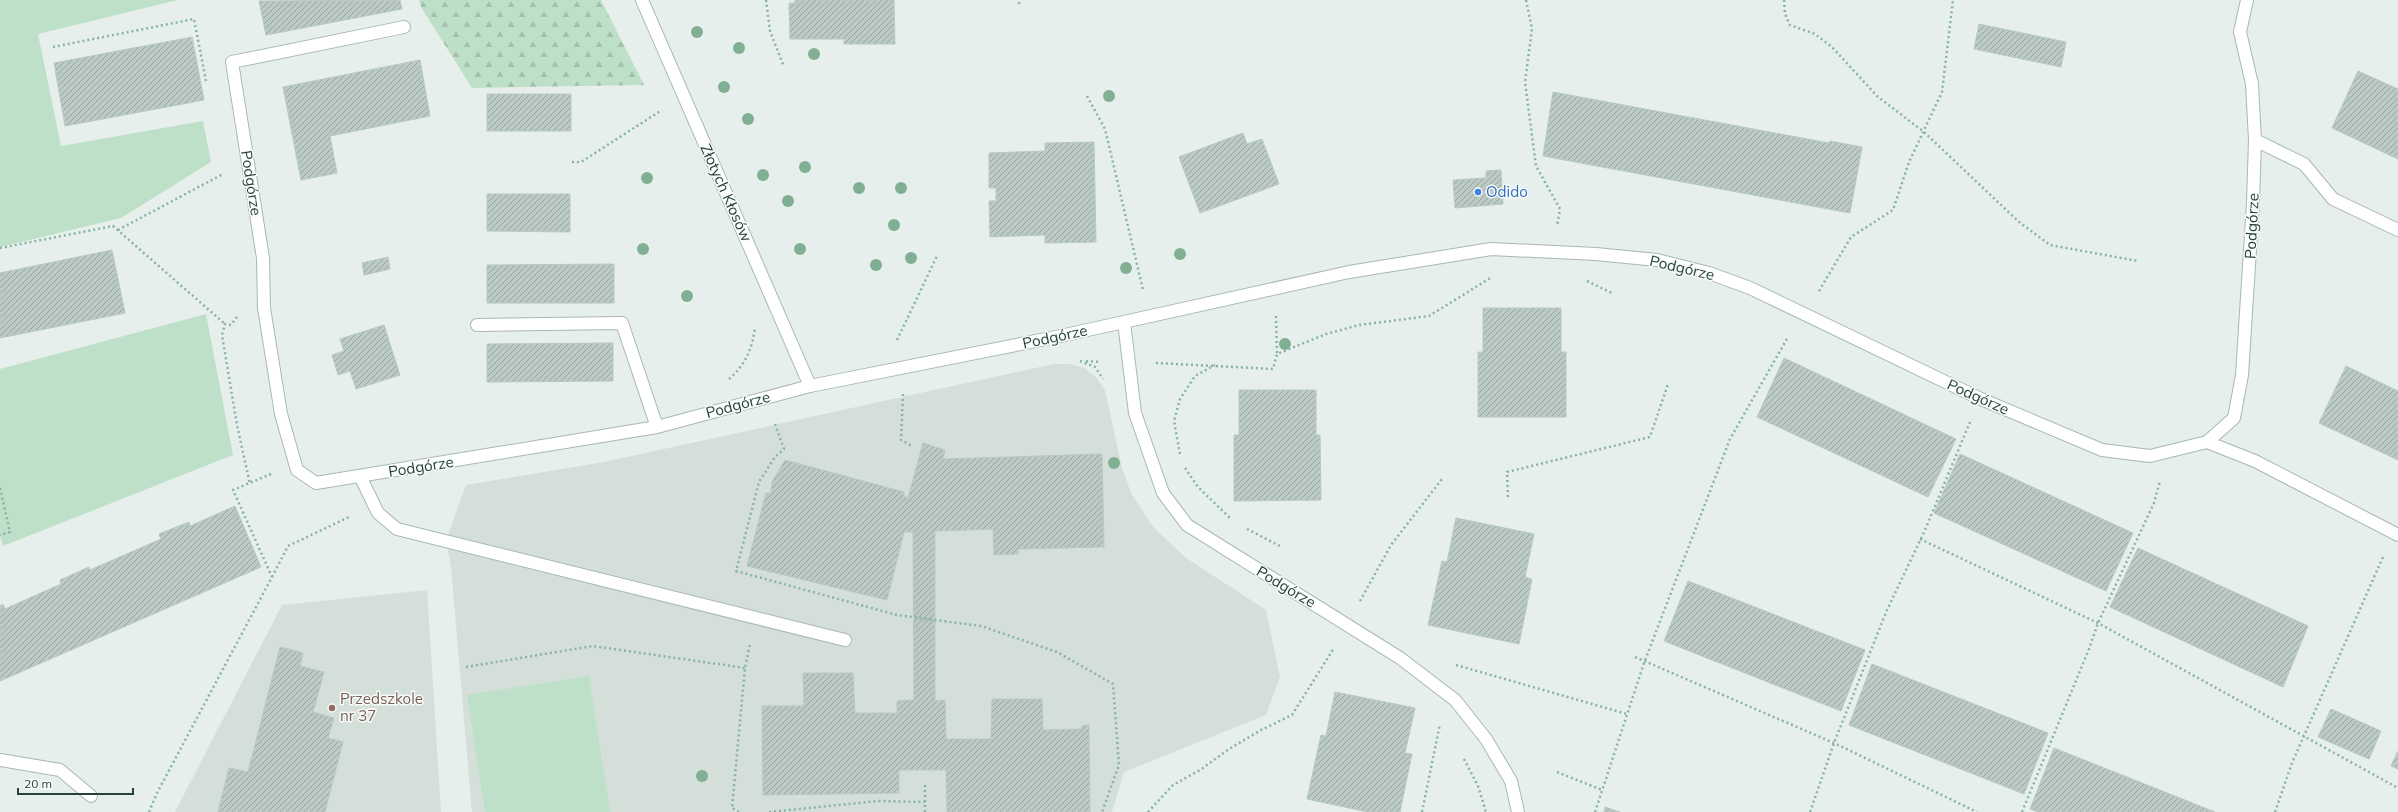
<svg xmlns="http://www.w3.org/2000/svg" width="2398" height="812" viewBox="0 0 2398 812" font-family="Mulish,sans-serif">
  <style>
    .built { fill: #d4dfda }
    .green { fill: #bfe0c8 }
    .forest { fill: url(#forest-firs) }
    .building { fill: url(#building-hatch); stroke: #b8c9c2 }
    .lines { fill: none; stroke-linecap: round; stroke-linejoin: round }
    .minor-casing { stroke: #a8b8b2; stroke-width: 14 }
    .path { stroke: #86b3a5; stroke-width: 2.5; stroke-dasharray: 2 3; stroke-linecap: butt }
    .minor { stroke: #fff; stroke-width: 12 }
    .tree { fill: #80af93 }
    .shop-dot { fill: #3f7fe0; stroke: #f7fbf9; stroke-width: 1.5 }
    .education-dot { fill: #8d6e63; stroke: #f7fbf9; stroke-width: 1.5 }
    .labels { text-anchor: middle; stroke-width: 3; stroke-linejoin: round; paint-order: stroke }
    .street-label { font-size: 15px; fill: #24423a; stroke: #f7fbf9 }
    .shop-label { font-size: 15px; fill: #366cbe; stroke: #f7fbf9; text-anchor: start }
    .education-label { font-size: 15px; fill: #785e54; stroke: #f7fbf9; text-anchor: start }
  </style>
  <defs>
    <pattern id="forest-firs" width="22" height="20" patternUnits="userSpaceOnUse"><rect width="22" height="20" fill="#bfe0c8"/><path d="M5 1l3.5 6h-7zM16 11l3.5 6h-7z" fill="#a4c1ad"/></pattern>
    <pattern id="building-hatch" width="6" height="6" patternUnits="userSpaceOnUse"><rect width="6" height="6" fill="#bbcac4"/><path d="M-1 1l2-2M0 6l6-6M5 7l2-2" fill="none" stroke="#98a6a0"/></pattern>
  </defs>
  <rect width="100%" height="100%" fill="#e6efeb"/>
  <path class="built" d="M1054,364H1070L1084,368L1096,377L1105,390L1122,468L1131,493L1153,527L1186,558L1266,610L1280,677L1266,715L1124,772L1112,812H472L451,567L446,540L466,485L604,462Z
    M427,590L441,812H175L282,605Z"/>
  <path class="green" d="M0,0H178L38,34L61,146L203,121L211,162L121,218L0,247Z
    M206,314L233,455L3,546L0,536V369Z
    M589,676L610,812H485L467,695Z"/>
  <path class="forest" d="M419,0H601L644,85L472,88L421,7Z"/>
  <path class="building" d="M400,0L402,9L266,35L259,1Z
    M795,0H894L895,44H844V39H790L789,3H795Z
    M1979,24L2066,42L2061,67L1974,49Z
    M192,37L204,100L65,126L54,63Z
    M420,60L430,116L330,136L337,173L301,180L283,87Z
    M2358,71L2398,89V159L2332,128Z
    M1553,92L1829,143L1830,141L1862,147L1850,213L1543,156Z
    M487,94H571V131H487Z
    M1243,133L1247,144L1262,139L1279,184L1200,213L1179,157Z
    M1094,142L1096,242L1045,243V235L990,237L989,201H996V188H989V153L1045,151V143Z
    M1501,170L1503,204L1455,208L1453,180L1486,178V171Z
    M487,194H570V232L487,231Z
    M112,250L125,313L0,338V273Z
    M388,257L390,269L364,275L362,263Z
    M614,264V303H487V265Z
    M1483,308H1561V352H1566V417H1478V352H1483Z
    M384,325L400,375L356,389L350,371L338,375L332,355L344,351L340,339Z
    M613,343V381L487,382V344Z
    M1784,358L1956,439L1928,497L1757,417Z
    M2346,366L2398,391V460L2319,423Z
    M1239,390H1316V435H1320L1321,500L1234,501V435H1239Z
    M923,443L945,450L943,459L1102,454L1104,547L1018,549V554L994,555L993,529L935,531V701L945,700L946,739H991L992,699H1042L1043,730L1081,729L1082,726L1089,725L1090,812H947L946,770H899V793L763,795L762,706H804L803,673H853L855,713H897V701L914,700L913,532H904L887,600L747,566L766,493H771L772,482L785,460L904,492V496L908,498Z
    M1960,454L2133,533L2106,591L1934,513Z
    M235,506L261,567L0,681V606L3,604L5,609L61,584L60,580L89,567L90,570L161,539L159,534L189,522L190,526Z
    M1456,518L1534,534L1525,577L1532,579L1519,644L1428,625L1442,561L1447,562Z
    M2138,548L2308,626L2283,687L2110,607Z
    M1688,581L1865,650L1841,711L1664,641Z
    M280,647L303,653L300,666L324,672L313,712L334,718L328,738L343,742L325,812H218L229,768L248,772Z
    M1872,664L2048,733L2024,794L1849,725Z
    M1335,692L1415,708L1405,753L1412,754L1400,812H1368L1307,799L1321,735L1326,736Z
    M2331,709L2381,731L2369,759L2318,737Z
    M2054,748L2215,812H2038L2030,809Z
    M2398,751V769L2391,766Z
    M1605,807L1620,812H1604Z"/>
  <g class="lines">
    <defs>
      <path id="minor" d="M642,0L810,386
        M404,27L232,62L263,258L264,308L281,414L297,470L316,483L657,427L810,386L1056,337L1349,272L1491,249L1596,254L1657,260L1709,273L1750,288L1981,399L2102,450L2150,456L2207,442L2234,418L2242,375L2253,203L2255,140L2252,84L2240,32L2247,0
        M2255,140L2304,164L2333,199L2398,230
        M1124,322L1135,413L1163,493L1187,525L1400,658L1455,700L1486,739L1511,781L1518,812
        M477,325L622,323L657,427
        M2207,442L2255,461L2398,535
        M360,476L378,513L397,529L845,640
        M0,760L60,770L91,796"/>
    </defs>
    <use href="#minor" class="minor-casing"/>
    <path class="path" d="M766,0L770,31L784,67
      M1526,0L1532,29L1525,82L1536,166L1560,209L1557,226
      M1784,0L1785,14L1790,25L1815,34L1832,47L1877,96L1924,132L2018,221L2050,245L2138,261
      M1019,4V0
      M53,47L194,19L206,81
      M1087,96L1105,129L1143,290
      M572,162H581L662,110
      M118,230L223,174
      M0,248L113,226L225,324
      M1587,281L1614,294
      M1819,291L1851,237L1893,210L1909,162L1942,92L1953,0
      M1276,316L1277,354
      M237,317L231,325L225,324L222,335L237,425L250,484
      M897,340L937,256
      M1080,361L1095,367L1103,379
      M1086,361L1101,362
      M1156,363L1273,369L1277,354L1326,334L1359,325L1429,316L1492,277
      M729,379C745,365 752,350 755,328
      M903,394L901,440L912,446
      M775,424L784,449L775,457L759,482L736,571L897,615L981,626L1057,652L1113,684L1119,765L1102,812
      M1180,454L1174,421L1180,399L1195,376L1215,365
      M1185,468L1198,487L1231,519
      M0,488L10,532L0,535
      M1508,497L1507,472L1650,437L1668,384
      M1247,529L1280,546
      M1920,539L2098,623L2398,788
      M272,577L288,546L349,517
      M1360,601L1391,545L1442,479
      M1635,657L1834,743L1977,812
      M1456,665L1627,714
      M466,667L593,646L745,668
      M1464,759L1478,786L1486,812
      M1557,772L1602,790
      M149,812L157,793L272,577L233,490L271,474
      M739,812L732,808L745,668L750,644
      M769,812L878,801L925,802
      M925,812V784
      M1148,812L1173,785L1200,770L1229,749L1261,730L1292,715L1334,648
      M1422,812L1440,724
      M1595,812L1644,663L1730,439L1788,337
      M1810,812L1834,743L1887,610L1925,530L1970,422
      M2022,812L2089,649L2098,623L2154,503L2160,481
      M2275,812L2292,763L2383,557"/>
    <use href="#minor" class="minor"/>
  </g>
  <g class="tree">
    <circle cx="697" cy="32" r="6"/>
    <circle cx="739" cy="48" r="6"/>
    <circle cx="814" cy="54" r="6"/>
    <circle cx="724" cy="87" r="6"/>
    <circle cx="1109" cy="96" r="6"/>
    <circle cx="748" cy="119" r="6"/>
    <circle cx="805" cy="167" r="6"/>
    <circle cx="763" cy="175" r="6"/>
    <circle cx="647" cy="178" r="6"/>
    <circle cx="859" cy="188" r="6"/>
    <circle cx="901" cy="188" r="6"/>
    <circle cx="788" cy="201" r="6"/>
    <circle cx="894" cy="225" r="6"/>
    <circle cx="643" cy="249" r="6"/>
    <circle cx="800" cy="249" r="6"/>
    <circle cx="1180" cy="254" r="6"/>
    <circle cx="911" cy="258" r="6"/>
    <circle cx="876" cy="265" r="6"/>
    <circle cx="1126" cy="268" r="6"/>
    <circle cx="687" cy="296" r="6"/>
    <circle cx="1285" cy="344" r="6"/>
    <circle cx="1114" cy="463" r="6"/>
    <circle cx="702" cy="776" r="6"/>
  </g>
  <circle class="shop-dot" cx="1478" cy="192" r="4"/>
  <circle class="education-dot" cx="332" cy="708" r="4"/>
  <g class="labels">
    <g class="street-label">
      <text transform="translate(251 183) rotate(81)" y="5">Podgórze</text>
      <text transform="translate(726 193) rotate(66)" y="5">Złotych Kłosów</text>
      <text transform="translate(2252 226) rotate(-87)" y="5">Podgórze</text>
      <text transform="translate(1682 268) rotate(13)" y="5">Podgórze</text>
      <text transform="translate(1055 337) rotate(-12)" y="5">Podgórze</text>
      <text transform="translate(1978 397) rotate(24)" y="5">Podgórze</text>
      <text transform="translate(738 405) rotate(-15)" y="5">Podgórze</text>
      <text transform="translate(421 467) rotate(-9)" y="5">Podgórze</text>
      <text transform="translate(1286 587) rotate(31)" y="5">Podgórze</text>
    </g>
    <g class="shop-label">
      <text x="1486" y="197">Odido</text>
    </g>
    <g class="education-label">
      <text x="340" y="704">Przedszkole<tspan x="340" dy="17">nr 37</tspan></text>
    </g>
  </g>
  <path d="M18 788v6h115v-6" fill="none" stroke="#24423a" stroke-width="2"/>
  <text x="24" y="788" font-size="12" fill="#24423a" stroke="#f7fbf9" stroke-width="3" paint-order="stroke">20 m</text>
</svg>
